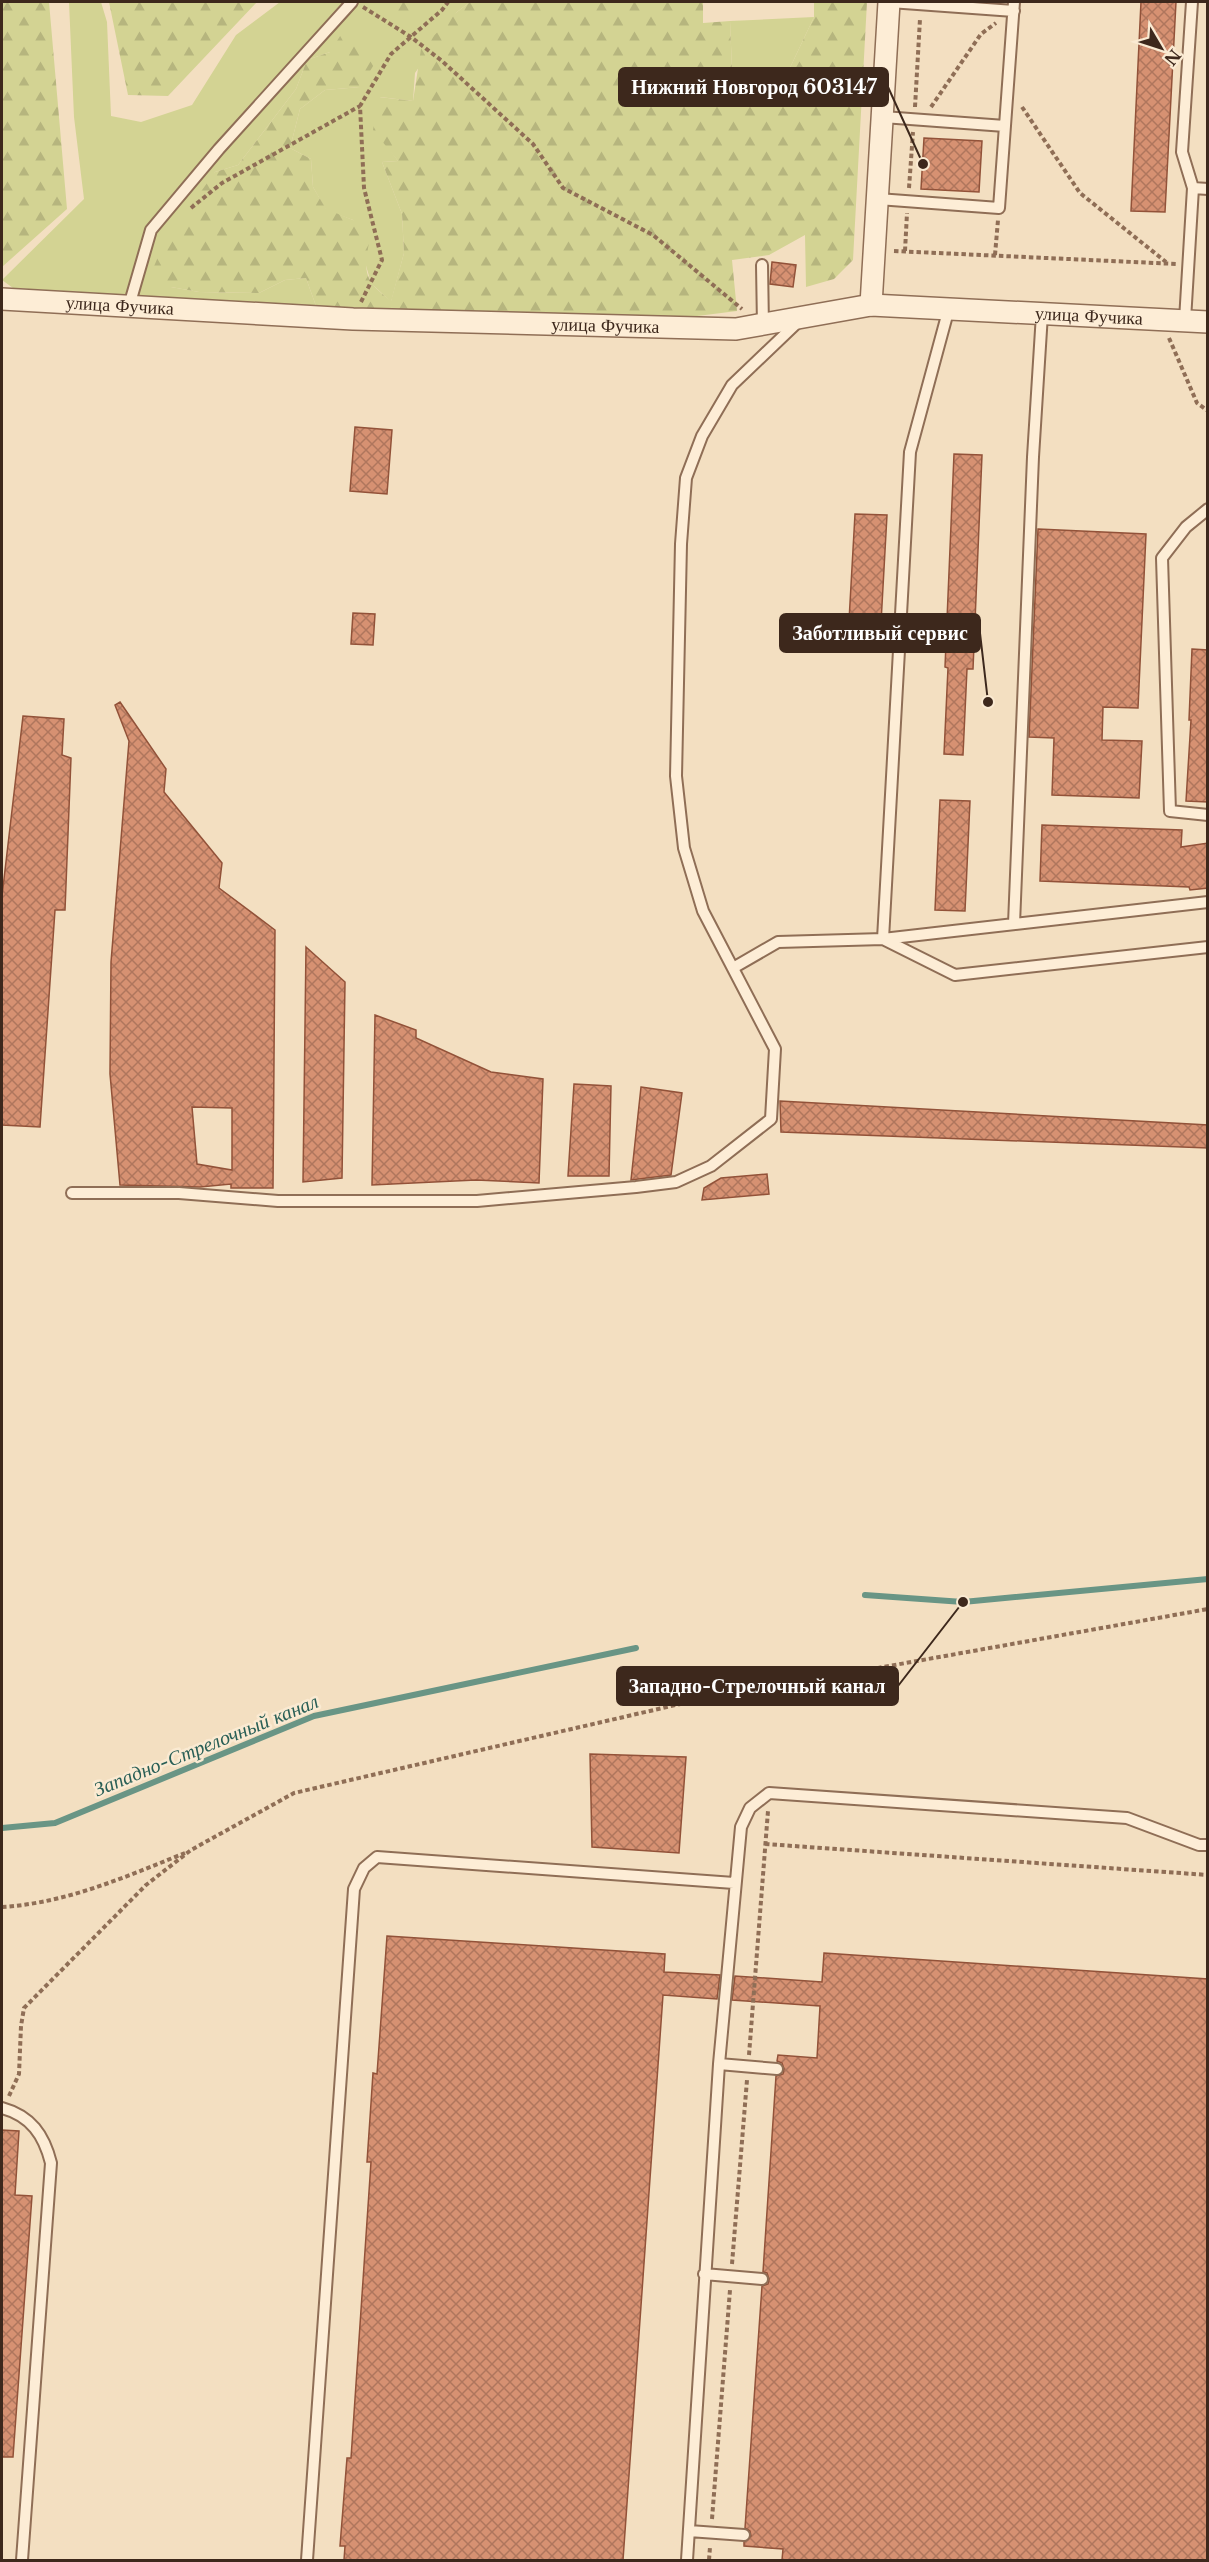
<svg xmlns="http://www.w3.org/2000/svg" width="1209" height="2562" viewBox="0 0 1209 2562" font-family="'Libre Baskerville',serif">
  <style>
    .grass { fill: #d3d393 }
    .forest { fill: url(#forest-firs) }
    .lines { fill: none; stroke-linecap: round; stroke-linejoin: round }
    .stream { stroke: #699585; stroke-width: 6 }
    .building { fill: url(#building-cross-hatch); stroke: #925239; stroke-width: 1.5; fill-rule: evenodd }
    .service-casing { stroke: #8f6e56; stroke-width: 14 }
    .minor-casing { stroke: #8f6e56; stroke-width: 24 }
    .path { stroke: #8f6e56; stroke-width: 4; stroke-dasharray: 4.5 3; stroke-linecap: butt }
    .service { stroke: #fdedd6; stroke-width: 10 }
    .minor { stroke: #fdedd6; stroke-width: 21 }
    .labels { text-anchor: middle; stroke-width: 5; stroke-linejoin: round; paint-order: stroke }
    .street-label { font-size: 18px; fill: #3d281c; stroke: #faead2 }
    .water-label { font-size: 20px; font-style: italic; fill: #295f56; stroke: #faead2 }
    .leader { fill: none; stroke: #3d281c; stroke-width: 2 }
    .callout-dot { fill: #3d281c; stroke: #faead2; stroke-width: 2 }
    .callout { fill: #3d281c; stroke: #3d281c; stroke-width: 2 }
    .callout-label { font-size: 20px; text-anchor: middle; font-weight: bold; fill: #fff }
  </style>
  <defs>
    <pattern id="forest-firs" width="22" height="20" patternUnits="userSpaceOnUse" patternTransform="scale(1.5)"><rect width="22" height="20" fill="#d3d393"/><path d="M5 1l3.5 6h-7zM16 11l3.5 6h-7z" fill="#b6b57e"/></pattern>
    <pattern id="building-cross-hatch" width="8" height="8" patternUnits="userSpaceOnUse" patternTransform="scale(1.5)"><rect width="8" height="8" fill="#d69172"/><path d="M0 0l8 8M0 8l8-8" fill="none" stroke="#af765d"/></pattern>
  </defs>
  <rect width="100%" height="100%" fill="#f3dfc1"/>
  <path class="grass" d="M69,2H101L107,22L111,116L141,122L192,105L236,35L280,2H470L457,12L415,73L413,101L380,97L388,147L398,161L382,162L402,214L404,253L391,302L371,283L353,220L326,210L313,187L311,159L290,148L300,109L325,90L360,87L330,52L307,60L296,89L238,165L215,172L171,287L199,292L259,293L285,280L306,278L316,306L13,288L2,280L84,199L74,117Z
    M814,17L779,91L733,93L730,21Z"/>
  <path class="forest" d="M2,2H49L67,209L2,267Z
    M109,2H257L168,96L128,95Z
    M388,2H423L409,18L389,14Z
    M470,2H703V23L730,21L733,93L779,91L814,17V2H867L853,260L834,279L806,287L805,235L769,255L732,260L737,311L634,324L316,306L306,278L285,280L259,293L199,292L171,287L152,271L164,243L215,172L238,165L296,89L307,60L330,52L342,33L360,45L375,63L360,87L325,90L300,109L290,148L311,159L313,187L326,209L353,220L370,237C364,271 362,279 391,301L404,253L402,214L382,162L398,161L373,130L379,97L413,101L421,49L457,12Z"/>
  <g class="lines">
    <path class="stream" d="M865,1595L963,1602L1208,1579
      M2,1828L55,1823L314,1716L636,1648"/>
  </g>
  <path class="building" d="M1141,2H1176L1165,212L1131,211Z
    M924,138L982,141L979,192L921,189Z
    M772,262L796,265L793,287L770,284Z
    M355,427L392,430L387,494L350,491Z
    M954,454L982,455L973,669H967L963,755L944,754L948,668L945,667Z
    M855,514L887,515L881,623L849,621Z
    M1038,529L1146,534L1138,708L1103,707L1102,740L1142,741L1139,798L1052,795L1054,738L1029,737Z
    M353,613L375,614L373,645L351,644Z
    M1192,649L1208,650V802L1186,801L1191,720H1189Z
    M120,702L166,769L164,792L222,863L219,888L275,930L273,1188H231V1184L200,1187L120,1185L110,1074L111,962L129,741L115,705ZM192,1107L232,1108V1170L197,1164Z
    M23,716L64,719L62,755L71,758L65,910H55L40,1127L2,1125V896Z
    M940,800L970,801L965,911L935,910Z
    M1042,825L1182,830L1181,847L1208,843V888L1190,890L1189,887L1040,881Z
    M306,947L345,982L342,1178L303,1182Z
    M375,1015L416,1030V1038L491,1072L543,1079L539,1183L476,1180L372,1185Z
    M574,1084L611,1086L609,1176H568Z
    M641,1087L682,1093L671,1175L631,1180Z
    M780,1101L1208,1125V1148L781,1132Z
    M767,1174L769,1194L702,1200L704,1188L721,1178Z
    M590,1754L686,1757L679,1853L592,1847Z
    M387,1936L665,1954L664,1972L720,1975L717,1999L663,1995L623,2560H344L345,2546H340L347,2458H351L371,2162H367L371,2103L373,2073L377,2074Z
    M824,1953L1208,1979V2560H782L783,2549L744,2546V2542L751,2536L750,2531L745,2528L762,2286L768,2284L769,2279L767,2273L763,2272L776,2076L783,2074L784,2069L782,2063L777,2061L778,2055L817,2058L820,2006L732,2000L735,1976L822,1982Z
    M2,2130L19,2131L15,2195L32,2196L13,2457H2Z"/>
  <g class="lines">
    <defs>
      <path id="service" d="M890,2L1014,11
        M1192,2L1182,152L1193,188
        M883,117L1005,126
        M878,199L999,208L1014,2
        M762,265L763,326
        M129,306L151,230L219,149L352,2
        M949,308L910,452L883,939L955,975L1208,947
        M1185,320L1193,188L1208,189
        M1208,509L1186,527L1162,558L1170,811L1208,815
        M1014,924L1033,457L1042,314
        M733,968L778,942L883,939L1208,902
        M72,1193H179L278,1201H477L636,1187L676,1182L711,1166L771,1119L775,1049L703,911L684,848L676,776L681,544L686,478L702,436L732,385L799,321
        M719,2064L777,2069
        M2,2108C31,2116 44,2135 51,2163L22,2560
        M704,2274L762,2279
        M689,2531L744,2535
        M307,2560L354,1889L364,1868L377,1857L734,1883
        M687,2560L719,2064L741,1827L750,1808L769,1793L1127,1818L1199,1845H1208"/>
      <g id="minor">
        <path id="s1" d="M2,299L353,319L736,329L871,305L1208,322"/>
        <path d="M871,305L889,2"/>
      </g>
    </defs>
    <use href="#service" class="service-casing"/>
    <use href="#minor" class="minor-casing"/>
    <path class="path" d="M363,7L411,37L442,61L533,144L563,188L653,235L742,309
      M915,107L920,19
      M931,107L981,34L996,23
      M1022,107L1080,193L1166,262
      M909,188L913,132
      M191,208L222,183L360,106
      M894,251L1177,264
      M905,251L907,213
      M995,255L998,220
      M361,302L382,260L364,188L360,106L391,54L442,10L448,2
      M1169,338L1197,403L1208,411
      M765,1844L1208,1875
      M2,1907C67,1903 125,1877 185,1853
      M749,2055L768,1811
      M9,2096L19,2074L21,2026L24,2008L146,1885L191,1850L294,1793L693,1701L1208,1609
      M732,2264L747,2080
      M712,2519L730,2290
      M709,2560L710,2547"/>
    <use href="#service" class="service"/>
    <use href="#minor" class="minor"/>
  </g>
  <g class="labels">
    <g class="street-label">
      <text dy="6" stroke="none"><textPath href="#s1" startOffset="118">улица Фучика</textPath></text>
      <text dy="6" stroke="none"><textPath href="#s1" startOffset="1090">улица Фучика</textPath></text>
      <text dy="6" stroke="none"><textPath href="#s1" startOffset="604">улица Фучика</textPath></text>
    </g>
    <g class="water-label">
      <text transform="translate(206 1745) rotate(-22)" y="7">Западно-Стрелочный канал</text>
    </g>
  </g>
  <path class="leader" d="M923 164L888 87M988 702L980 633M963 1602L898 1686"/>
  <g class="callout-dot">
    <circle cx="923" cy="164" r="6"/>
    <circle cx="988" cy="702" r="6"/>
    <circle cx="963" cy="1602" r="6"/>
  </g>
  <g class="callout">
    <rect x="619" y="68" width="269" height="38" rx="6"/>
    <rect x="780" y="614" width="200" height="38" rx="6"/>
    <rect x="617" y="1667" width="281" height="38" rx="6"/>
  </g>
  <g class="callout-label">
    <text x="754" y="94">Нижний Новгород 603147</text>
    <text x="880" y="640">Заботливый сервис</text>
    <text x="757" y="1693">Западно-Стрелочный канал</text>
  </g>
  <rect width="1209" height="2562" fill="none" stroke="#3d281c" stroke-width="6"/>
  <g transform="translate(1161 48) rotate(129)" stroke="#faead2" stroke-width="4.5" paint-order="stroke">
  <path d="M0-4.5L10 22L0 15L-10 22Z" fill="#3d281c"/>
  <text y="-9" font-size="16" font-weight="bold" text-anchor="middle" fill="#3d281c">N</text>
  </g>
</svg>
